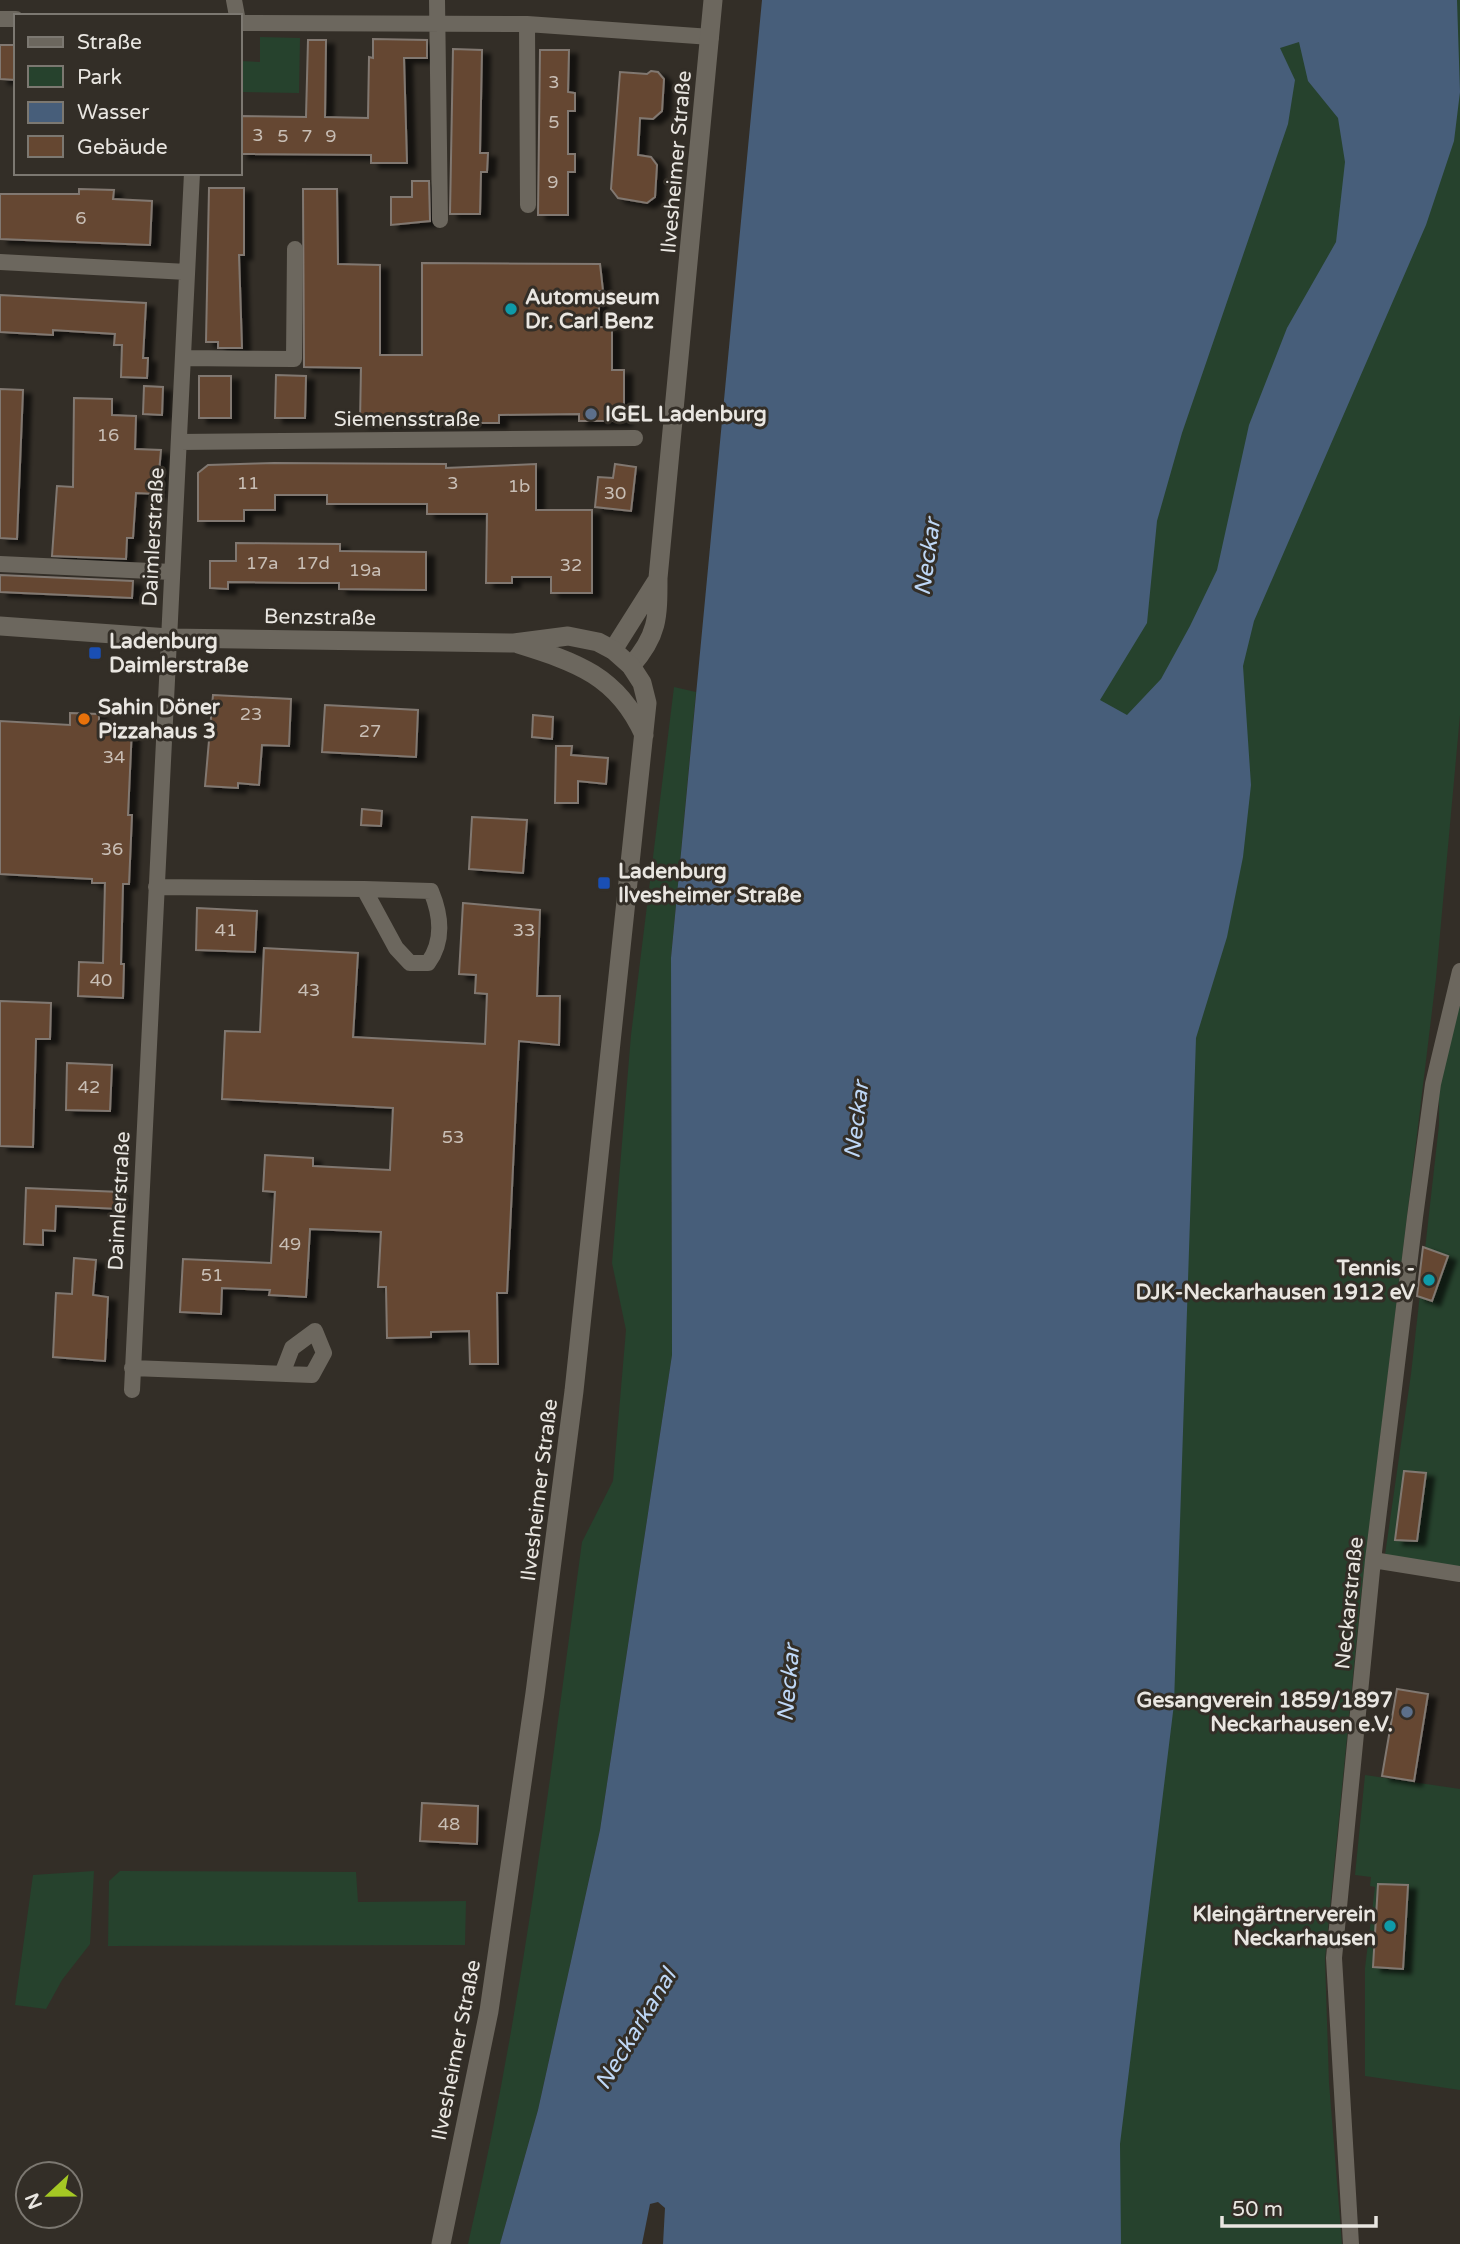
<svg xmlns="http://www.w3.org/2000/svg" width="1460" height="2244" viewBox="0 0 1460 2244" font-family="'Varela Round',sans-serif">
  <style>
    .green { fill: #26422d }
    .water { fill: #475e7a; fill-rule: evenodd }
    .building { fill: #654731; stroke: #817871; stroke-width: 2; filter: url(#shadow) }
    .lines { fill: none; stroke-linecap: round; stroke-linejoin: round }
    .minor { stroke: #6c675e; stroke-width: 16 }
    .tertiary { stroke: #6c675e; stroke-width: 19 }
    .secondary { stroke: #6c675e; stroke-width: 19 }
    .culture-dot { fill: #0f9aa8; stroke: #332e27; stroke-width: 2.5 }
    .service-dot { fill: #5c6f8a; stroke: #332e27; stroke-width: 2.5 }
    .transit-dot { fill: #1a4fb4; stroke: #332e27; stroke-width: 2.5 }
    .food-dot { fill: #e8710a; stroke: #332e27; stroke-width: 2.5 }
    .labels { text-anchor: middle; stroke-width: 6; stroke-linejoin: round; paint-order: stroke }
    .number-label { font-size: 18px; fill: #c8beb5 }
    .street-label { font-size: 21px; fill: #e9e6e1; stroke: #332e27 }
    .poi-label { font-size: 21px; font-weight: bold; fill: #e9e6e1; stroke: #332e27; text-anchor: start }
    .water-label { font-size: 23px; font-style: italic; fill: #bed7f6; stroke: #332e27 }
  </style>
  <defs>
    <filter id="shadow"><feDropShadow dx="8" dy="4.5" stdDeviation="2" flood-color="#0009"/></filter>
  </defs>
  <rect width="100%" height="100%" fill="#332e27"/>
  <path class="green" d="M905,0H1460V715L1436,978L1361,1596L1325,1959L1329,2083L1342,2244H863Z
    M260,37L300,38L299,93L240,92L241,61L260,62Z
    M674,687L696,692L671,958L672,1355L600,1830L538,2110L500,2244H468C522,2013 550,1777 582,1542L613,1481L626,1330L612,1263L631,1035Z
    M1460,989V1572L1384,1562L1411,1374L1439,1125V1078Z
    M1365,1775L1460,1789V2090L1365,2076V1968L1375,1887L1370,1886L1371,1877L1355,1875Z
    M94,1871L90,1944L62,1980L46,2009L15,2005L33,1875Z
    M120,1871L356,1872L358,1902L466,1901L465,1945L108,1946L109,1881Z"/>
  <path class="water" d="M762,0H1457L1460,92L1454,141L1426,225L1254,621L1243,666L1251,785L1243,857L1227,937L1196,1038L1174,1704L1120,2144L1121,2244H663L665,2208L658,2202L650,2204L642,2244H500L538,2110L600,1830L672,1355L671,958ZM1299,42L1308,81L1338,118L1345,162L1336,242L1287,328L1249,425L1217,570L1190,626L1161,679L1127,715L1100,700L1147,623L1157,521L1182,433L1288,124L1295,80L1280,48Z"/>
  <path class="building" d="M373,39L427,40V58H404L407,163H371V155L240,154V116L306,117L308,40H326L325,117L368,118L369,57L373,58Z
    M0,45H16V80L0,79Z
    M453,49L482,50L480,153H488L487,172H481L480,214H450Z
    M540,50H569L568,92L575,93V111H568V154H575V172H568V215H538Z
    M651,71L658,72L664,79L662,111L653,119L640,118L638,155L651,157L657,165L655,197L647,203L618,198L611,189L620,72L647,74Z
    M412,181H429L430,221L391,225V197H412Z
    M209,188H244V255H239L242,348H218V342H206Z
    M79,189L114,190L113,199L152,201L150,245L0,239V194H79Z
    M303,189H337L338,264L380,265V355H422V263L600,264L603,291H599V327H612V370H624V421H579V414L499,415V423H360L361,368L304,367Z
    M0,295L146,303L143,358H148L147,378L121,377L122,345H114L115,334L53,330V335L0,332Z
    M276,375L306,376L305,418H275Z
    M199,376H231V418H199Z
    M144,386L163,387L162,415L143,414Z
    M0,389L23,390L17,539L0,538Z
    M74,398L112,399V415L136,416L135,449L161,450L157,494L136,493L133,538H127L126,559L52,556L57,486L73,487Z
    M274,463L446,464V468L536,464V510H592V593H551V577H512V583H486L487,514H427V504H327V495H275V510H244V521H198V473L208,465Z
    M615,464L636,467L631,511L595,507L598,477L613,478Z
    M236,543L340,544V551L426,552V590L339,589V583H304L228,582V589L210,588V561H236Z
    M0,575L133,581L132,598L0,592Z
    M213,695L291,699L289,746L262,745L259,785L238,783V788L205,786Z
    M325,705L418,710L416,757L322,752Z
    M70,713L99,714V725L132,727L128,815H132L129,884H123L121,964H124L123,998L78,996L79,962L103,963L105,883H92V879L0,874V721L70,725Z
    M533,715L553,717L552,739L532,737Z
    M556,746H572L571,755L608,758L606,784L578,781V803H555Z
    M362,809L382,811L381,826L361,825Z
    M472,817L527,820L523,873L469,869Z
    M463,903L540,910L537,996H560L559,1045L519,1041L507,1293H497L498,1364H470L469,1331L431,1332V1337L387,1338L386,1287H378L381,1232L310,1229L306,1297L269,1295L270,1290L222,1288L221,1314L180,1312L183,1259L271,1263L275,1192L263,1191L265,1155L313,1158V1166L390,1170L393,1108L222,1099L225,1031L260,1032L264,948L358,953L353,1037L485,1044L487,994L475,993L476,975L459,974Z
    M197,908L257,911L255,952L196,950Z
    M0,1001L51,1003L50,1039H36L33,1147L0,1146Z
    M67,1063L112,1065L110,1111L66,1110Z
    M26,1188L120,1192V1209L56,1206L55,1231L43,1230V1245L24,1244Z
    M1423,1247L1448,1256L1432,1301L1417,1296Z
    M74,1258L96,1260L93,1295L108,1297L105,1361L53,1357L56,1293L72,1294Z
    M1404,1471L1426,1473L1417,1541L1395,1540Z
    M1397,1689L1428,1694L1414,1781L1382,1776Z
    M422,1803L478,1806L477,1844L420,1841Z
    M1378,1884L1408,1885L1403,1969L1373,1967Z"/>
  <g class="lines">
    <path class="minor" d="M234,0L237,16
      M437,0L440,220
      M0,19H16
      M240,23L527,24L711,37
      M527,24L528,205
      M0,262L187,272
      M183,358L294,359L295,249
      M179,442L635,438
      M0,564L172,572
      M156,887L364,889L396,948L410,963H428C444,941 441,915 431,891L364,889
      M132,1368L312,1375L324,1353L315,1331L292,1348L282,1374
      M132,1390L192,173
      M1373,1560L1460,1574
      M1351,2244L1334,1958L1373,1560L1415,1217L1433,1084L1460,971"/>
    <path class="tertiary" d="M613,650L656,582
      M631,666C658,635 658,618 658,578L713,0"/>
    <path class="secondary" d="M0,626L169,638L514,643L568,636L598,642L613,650L631,666L642,683L647,703L574,1391L535,1693L489,2011L441,2244
      M518,644C576,662 618,676 644,735"/>
  </g>
  <g class="culture-dot">
    <circle cx="511" cy="309" r="7"/>
    <circle cx="1429" cy="1280" r="7"/>
    <circle cx="1390" cy="1926" r="7"/>
  </g>
  <g class="service-dot">
    <circle cx="591" cy="414" r="7"/>
    <circle cx="1407" cy="1712" r="7"/>
  </g>
  <g class="transit-dot">
    <rect x="88" y="646" width="14" height="14" rx="3.5"/>
    <rect x="597" y="876" width="14" height="14" rx="3.5"/>
  </g>
  <circle class="food-dot" cx="84" cy="719" r="7"/>
  <g class="labels">
    <g class="number-label">
      <text x="554" y="88">3</text>
      <text x="554" y="128">5</text>
      <text x="258" y="141">3</text>
      <text x="283" y="142">5</text>
      <text x="307" y="142">7</text>
      <text x="331" y="142">9</text>
      <text x="553" y="188">9</text>
      <text x="81" y="224">6</text>
      <text x="108" y="441">16</text>
      <text x="248" y="489">11</text>
      <text x="453" y="489">3</text>
      <text x="519" y="492">1b</text>
      <text x="615" y="499">30</text>
      <text x="262" y="569">17a</text>
      <text x="313" y="569">17d</text>
      <text x="571" y="571">32</text>
      <text x="365" y="576">19a</text>
      <text x="251" y="720">23</text>
      <text x="370" y="737">27</text>
      <text x="114" y="763">34</text>
      <text x="112" y="855">36</text>
      <text x="226" y="936">41</text>
      <text x="524" y="936">33</text>
      <text x="101" y="986">40</text>
      <text x="309" y="996">43</text>
      <text x="89" y="1093">42</text>
      <text x="453" y="1143">53</text>
      <text x="290" y="1250">49</text>
      <text x="212" y="1281">51</text>
      <text x="449" y="1830">48</text>
    </g>
    <g class="street-label">
      <text transform="translate(676 162) rotate(-85)" y="7">Ilvesheimer Straße</text>
      <text x="407" y="426">Siemensstraße</text>
      <text transform="translate(153 537) rotate(-87)" y="7">Daimlerstraße</text>
      <text transform="translate(320 617) rotate(1)" y="7">Benzstraße</text>
      <text transform="translate(119 1201) rotate(-87)" y="7">Daimlerstraße</text>
      <text transform="translate(539 1490) rotate(-83)" y="7">Ilvesheimer Straße</text>
      <text transform="translate(1349 1603) rotate(-84)" y="7">Neckarstraße</text>
      <text transform="translate(456 2050) rotate(-79)" y="7">Ilvesheimer Straße</text>
    </g>
    <g class="poi-label">
      <text x="525" y="304">Automuseum<tspan x="525" dy="24">Dr. Carl Benz</tspan></text>
      <text x="605" y="421">IGEL Ladenburg</text>
      <text x="109" y="648">Ladenburg<tspan x="109" dy="24">Daimlerstraße</tspan></text>
      <text x="98" y="714">Sahin Döner<tspan x="98" dy="24">Pizzahaus 3</tspan></text>
      <text x="618" y="878">Ladenburg<tspan x="618" dy="24">Ilvesheimer Straße</tspan></text>
      <text x="1415" y="1275" text-anchor="end">Tennis -<tspan x="1415" dy="24">DJK-Neckarhausen 1912 eV</tspan></text>
      <text x="1393" y="1707" text-anchor="end">Gesangverein 1859/1897<tspan x="1393" dy="24">Neckarhausen e.V.</tspan></text>
      <text x="1376" y="1921" text-anchor="end">Kleingärtnerverein<tspan x="1376" dy="24">Neckarhausen</tspan></text>
    </g>
    <g class="water-label">
      <text transform="translate(927 557) rotate(-82)" y="8">Neckar</text>
      <text transform="translate(856 1120) rotate(-83)" y="8">Neckar</text>
      <text transform="translate(788 1683) rotate(-85)" y="8">Neckar</text>
      <text transform="translate(635 2029) rotate(-59)" y="8">Neckarkanal</text>
    </g>
  </g>
  <rect x="14" y="14" width="228" height="161" fill="#332e27" stroke="#7c7871" stroke-width="2"/>
  <rect x="28" y="37" width="35" height="10" fill="#6c675e" stroke="#7c7871" stroke-width="2"/>
  <text x="77" y="49" font-size="21" fill="#e9e6e1">Straße</text>
  <rect x="28" y="66" width="35" height="21" fill="#26422d" stroke="#7c7871" stroke-width="2"/>
  <text x="77" y="84" font-size="21" fill="#e9e6e1">Park</text>
  <rect x="28" y="102" width="35" height="21" fill="#475e7a" stroke="#7c7871" stroke-width="2"/>
  <text x="77" y="119" font-size="21" fill="#e9e6e1">Wasser</text>
  <rect x="28" y="136" width="35" height="21" fill="#654731" stroke="#7c7871" stroke-width="2"/>
  <text x="77" y="154" font-size="21" fill="#e9e6e1">Gebäude</text>
  <g transform="translate(49 2195) rotate(248)"><circle r="33" fill="#332e27" stroke="#7c7871" stroke-width="2"/>
  <path d="M0-5L12 26L0 18L-12 26Z" fill="#a4c824"/>
  <text y="-10" font-size="19" font-weight="bold" text-anchor="middle" fill="#e9e6e1">N</text>
  </g>
  <path d="M1222 2216v10h154v-10" fill="none" stroke="#e9e6e1" stroke-width="3.5"/>
  <text x="1232" y="2216" font-size="21" fill="#e9e6e1" stroke="#332e27" stroke-width="5" paint-order="stroke">50 m</text>
</svg>
